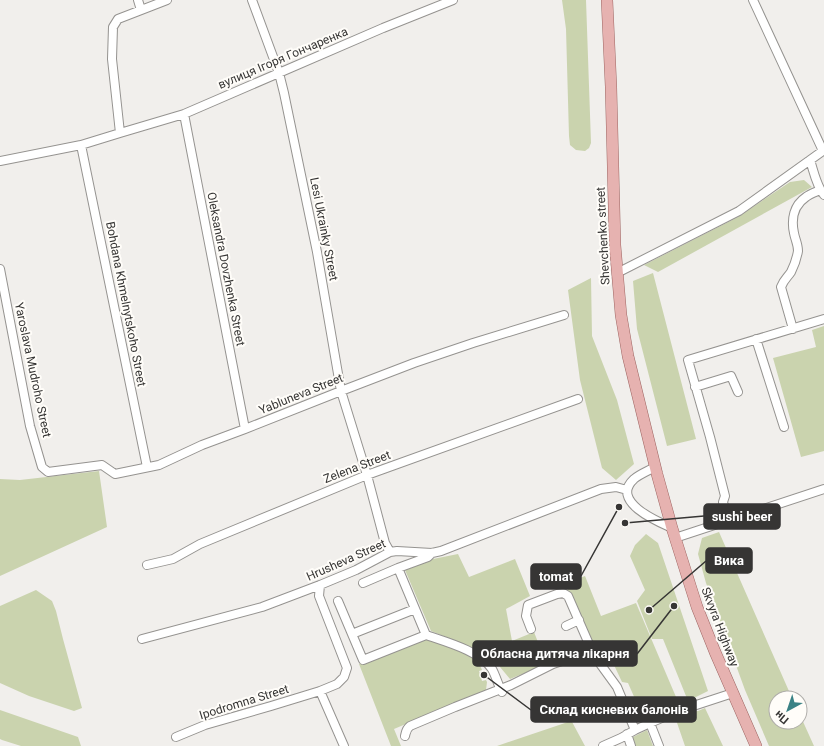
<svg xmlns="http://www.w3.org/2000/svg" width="824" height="746" viewBox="0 0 824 746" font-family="Roboto,sans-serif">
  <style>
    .green { fill: #cad3ae }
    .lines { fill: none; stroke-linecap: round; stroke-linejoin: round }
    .minor-casing { stroke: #959390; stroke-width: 10 }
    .major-casing { stroke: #9e6562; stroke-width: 12 }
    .minor { stroke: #fff; stroke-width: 8 }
    .major { stroke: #e6b2b0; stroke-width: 11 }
    .labels { text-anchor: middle; stroke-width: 4; stroke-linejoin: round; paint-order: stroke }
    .street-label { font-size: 12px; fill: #363534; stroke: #fffdf9 }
    .leader { fill: none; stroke: #363534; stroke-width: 1.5 }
    .callout-dot { fill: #363534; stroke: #fffdf9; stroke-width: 1.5 }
    .callout { fill: #363534; stroke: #363534; stroke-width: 1.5 }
    .callout-label { font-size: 13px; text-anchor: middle; font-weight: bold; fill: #fff }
  </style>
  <rect width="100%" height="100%" fill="#f1efec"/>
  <path class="green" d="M562,0H586L591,143L589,148L585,151L576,150L570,145L569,136L566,29Z
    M804,180L812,187L658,272L644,265L738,217L790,182Z
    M653,273L696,439L667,446L637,329L633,281Z
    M591,278L592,336L617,400L634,464L616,480L602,468L580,380L568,290Z
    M824,326V451L801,457L773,358L816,347L812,330Z
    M99,471L107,527L0,576V479L20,480Z
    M719,532L792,698H776V722H800V715L814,746H769L745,690L706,583L698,554L702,538Z
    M646,534L658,543L708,691L688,701L663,639H652L637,601L645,590L630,556L635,545Z
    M458,554L469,577L515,559L530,596L506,609L512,641L534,632L543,655L544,665L510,679L495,661L461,643L431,631L405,570L428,560Z
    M585,576L601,616L636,603L679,704V707L647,718L643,717L628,683L622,682L614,665L612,655L601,659L565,584Z
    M36,590L52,601L56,611L63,639L82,708L74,711L29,696L0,683V606Z
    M424,638L466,654L479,663L482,670L479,671L482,681L486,680L487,682L486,690L394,729L401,746H391L359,664Z
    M705,708L723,746H685L675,717L684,714L686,718L690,716L688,712L698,711Z
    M0,710L78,737L81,746H21L2,740L0,739Z
    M571,720L585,746H497L565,723Z
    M647,730L653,746H633L631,738Z"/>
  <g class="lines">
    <defs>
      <path id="minor" d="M138,0L141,10
        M252,0L279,73L284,93L317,252L341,391L367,475L385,543L390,552
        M753,0L823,151
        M184,114L245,429
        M120,133L184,114L383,28L453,0
        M81,145L147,467
        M810,160C814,172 816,185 824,195
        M0,161L81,145L120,133L112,59L113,27L118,19L167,0
        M0,269L30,426L42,467L48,472L102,465L115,474L159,465L202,445L245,429L341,391L414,363L473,343L564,315
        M617,273L739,211L824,150
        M793,329L781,287C784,279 787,278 791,272C794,266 797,257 798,251C798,244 795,239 794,233C791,219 794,205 806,197C810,194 816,192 820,190
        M756,339L784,427
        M695,387L731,376L738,392
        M655,467C648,471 640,474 634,479C610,501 656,521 672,528
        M728,520L723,502L725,496L710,437L688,360L824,319
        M675,538L824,489
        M147,565L173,559L200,544L367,475L578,399
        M398,568L426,635
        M363,583L398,568L428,557L432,553
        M338,601L363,660L426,635C446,642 480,651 492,669C496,676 498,685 502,692
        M566,626L579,620
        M531,629L526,616L528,605L557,594L563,593L568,596L592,651L601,665L617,687L635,730
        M352,634L415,609
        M142,639L262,607L320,585L356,570L390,552L397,551L432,553L441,551L601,489L616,487L627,490
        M320,691L344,746
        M650,723L659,746
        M627,734L631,746
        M405,736C406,732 406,729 410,726L455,707L511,685L553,664L592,651
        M176,737L205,725L271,706L320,691L337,684L344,677L347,668L319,596L320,585
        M603,746L621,738L635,730L650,723L678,711L733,693"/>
      <path id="major" d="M607,0L611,87L615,245L621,315L628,356L657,474L672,528L697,607L715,652L756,746"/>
    </defs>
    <use href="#minor" class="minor-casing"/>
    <use href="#major" class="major-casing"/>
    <use href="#minor" class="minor"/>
    <use href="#major" class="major"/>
  </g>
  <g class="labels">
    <g class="street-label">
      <text transform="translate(283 58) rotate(-23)" y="4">вулиця Ігоря Гончаренка</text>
      <text transform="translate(324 229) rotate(79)" y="4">Lesi Ukrainky Street</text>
      <text transform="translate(603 236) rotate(-93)" y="4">Shevchenko street</text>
      <text transform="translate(226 269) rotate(79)" y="4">Oleksandra Dovzhenka Street</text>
      <text transform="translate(126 304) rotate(79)" y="4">Bohdana Khmelnytskoho Street</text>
      <text transform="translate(33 370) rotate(78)" y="4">Yaroslava Mudroho Street</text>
      <text transform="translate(301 394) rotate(-22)" y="4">Yabluneva Street</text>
      <text transform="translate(357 467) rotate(-21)" y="4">Zelena Street</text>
      <text transform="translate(346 560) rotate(-24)" y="4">Hrusheva Street</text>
      <text transform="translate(720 627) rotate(69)" y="4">Skvyra Highway</text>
      <text transform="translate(244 702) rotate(-17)" y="4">Ipodromna Street</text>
    </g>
  </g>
  <path class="leader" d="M625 523L704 516M649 610L706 561M619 507L581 576M674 606L637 654M484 675L531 710"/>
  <g class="callout-dot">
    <circle cx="625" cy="523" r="4"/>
    <circle cx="649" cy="610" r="4"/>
    <circle cx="619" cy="507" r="4"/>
    <circle cx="674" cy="606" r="4"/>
    <circle cx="484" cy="675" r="4"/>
  </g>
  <g class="callout">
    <rect x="704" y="504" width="76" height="25" rx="4"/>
    <rect x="706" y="548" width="46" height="25" rx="4"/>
    <rect x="531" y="564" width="50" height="25" rx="4"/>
    <rect x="473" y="641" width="164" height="25" rx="4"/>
    <rect x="531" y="697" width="165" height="25" rx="4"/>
  </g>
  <g class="callout-label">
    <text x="742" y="521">sushi beer</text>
    <text x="729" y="565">Вика</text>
    <text x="556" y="581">tomat</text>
    <text x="555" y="658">Обласна дитяча лікарня</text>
    <text x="614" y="714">Склад кисневих балонів</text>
  </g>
  <g transform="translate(788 710) rotate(220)"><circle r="19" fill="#fffdf9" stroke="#afadaa"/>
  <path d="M0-3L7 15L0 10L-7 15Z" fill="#3a8285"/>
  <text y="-6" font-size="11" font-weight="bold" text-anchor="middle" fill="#363534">Пн</text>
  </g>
</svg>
